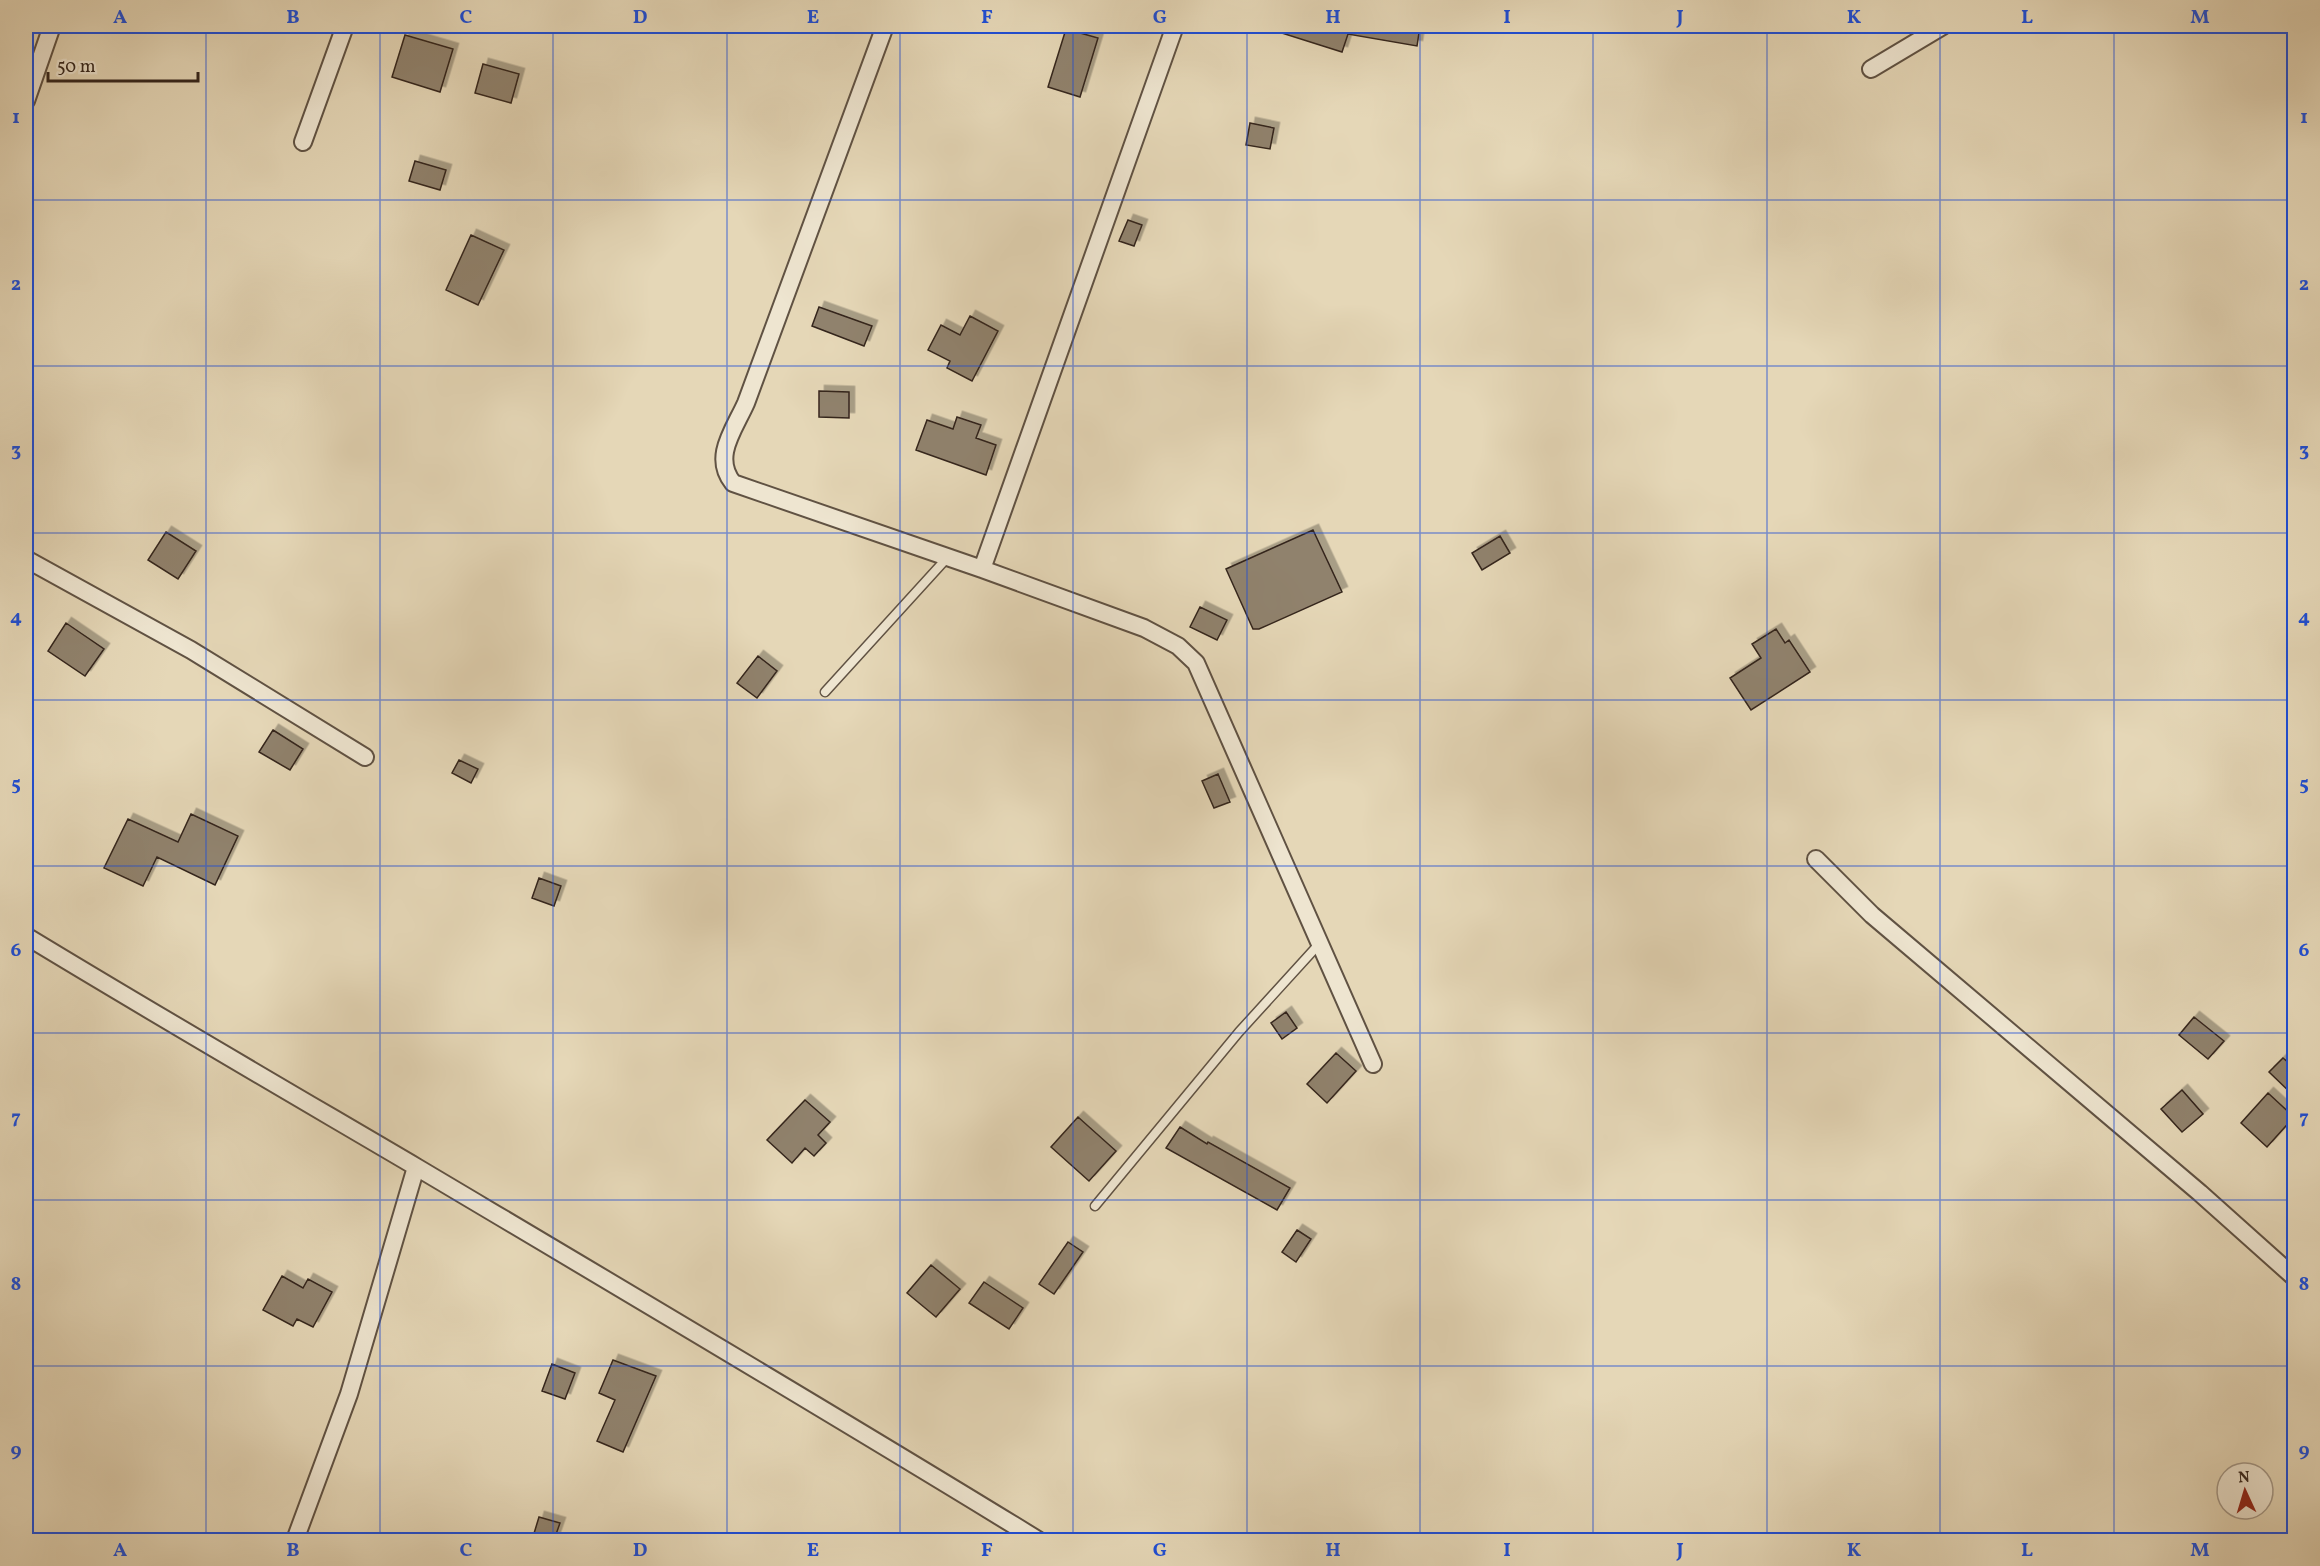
<svg xmlns="http://www.w3.org/2000/svg" width="2320" height="1566" viewBox="0 0 2320 1566" font-family="Vollkorn,serif">
  <style>
    .building { fill: #90826d; stroke: #34251c; stroke-width: 1.5; filter: url(#shadow) }
    .lines { fill: none; stroke-linecap: round; stroke-linejoin: round }
    .service-casing { stroke: #605243; stroke-width: 11 }
    .minor-casing { stroke: #605243; stroke-width: 20 }
    .service { stroke: #eee5d0; stroke-width: 8 }
    .minor { stroke: #eee5d0; stroke-width: 16 }
    .grid { fill: none; stroke: #1d4ed8; stroke-width: 1.5; stroke-opacity: 0.55 }
    .neatline { fill: none; stroke: #1d4ed8; stroke-width: 2 }
    .grid-label { font-size: 20px; text-anchor: middle; font-weight: bold; fill: #1d4ed8 }
  </style>
  <defs>
    <filter id="shadow"><feDropShadow dx="5.5" dy="-5.5" stdDeviation="0" flood-color="#0004"/></filter>
  </defs>
  <rect width="100%" height="100%" fill="#e5d7b7"/>
  <filter id="stains"><feTurbulence type="fractalNoise" baseFrequency=".00333" numOctaves="4"/><feColorMatrix values="0 0 0 0 .2 0 0 0 0 .09 0 0 0 0 .02 0 0 0 .5 -.17"/></filter>
  <radialGradient id="worn" r=".72"><stop offset=".6" stop-color="#630" stop-opacity="0"/><stop offset="1" stop-color="#630" stop-opacity=".3"/></radialGradient>
  <path class="building" d="M1269,26H1420L1417,46L1348,34L1342,52L1269,29Z
    M1066,29L1098,38L1080,97L1048,87Z
    M405,35L453,49L440,92L392,77Z
    M483,64L519,74L511,103L475,93Z
    M1250,123L1274,128L1270,149L1246,145Z
    M415,161L446,170L440,190L409,181Z
    M1128,220L1142,225L1134,246L1119,241Z
    M471,235L504,250L478,305L446,290Z
    M819,307L872,326L864,346L812,326Z
    M970,316L998,331L972,381L947,368L950,361L928,350L941,325L960,335Z
    M819,391L849,392V418L819,417Z
    M957,417L981,425L976,438L996,445L986,475L916,450L927,420L953,429Z
    M1313,530L1342,592L1259,629H1253L1226,569Z
    M166,532L196,551L178,579L148,560Z
    M1500,536L1510,553L1482,570L1472,553Z
    M1200,607L1227,620L1217,640L1190,627Z
    M66,623L104,649L85,676L48,651Z
    M1776,629L1785,643L1789,640L1810,672L1751,710L1730,678L1761,658L1752,644Z
    M758,656L777,671L757,698L737,683Z
    M273,730L303,749L290,770L259,752Z
    M459,760L478,769L471,783L452,773Z
    M1218,774L1230,802L1214,808L1202,781Z
    M191,814L238,836L215,885L157,857L143,886L104,868L128,819L178,842Z
    M539,878L561,886L554,906L532,898Z
    M1286,1012L1297,1028L1282,1039L1271,1023Z
    M2194,1017L2224,1041L2208,1059L2179,1035Z
    M1336,1053L1356,1071L1327,1103L1307,1084Z
    M2283,1058L2295,1068V1097L2269,1072Z
    M2182,1090L2203,1114L2182,1132L2161,1109Z
    M2268,1093L2294,1117L2267,1147L2241,1123Z
    M805,1100L830,1122L818,1135L826,1143L814,1156L805,1148L792,1163L767,1140Z
    M1078,1117L1116,1151L1089,1181L1051,1147Z
    M1180,1127L1207,1144L1208,1142L1290,1188L1277,1210L1166,1148Z
    M1297,1230L1311,1239L1296,1262L1282,1252Z
    M1068,1242L1083,1252L1054,1294L1039,1284Z
    M931,1265L960,1289L936,1317L907,1293Z
    M282,1276L303,1288L308,1279L332,1292L313,1327L297,1319L293,1326L263,1310Z
    M984,1282L1023,1308L1009,1329L969,1303Z
    M613,1360L656,1376L623,1452L597,1441L615,1400L599,1393Z
    M552,1364L575,1373L565,1399L542,1391Z
    M539,1517L560,1523L554,1540H532Z"/>
  <g class="lines">
    <defs>
      <path id="service" d="M825,692L947,558
        M1095,1206L1239,1032L1320,943"/>
      <path id="minor" d="M885,26L746,403C734,430 712,457 733,483L982,569L1144,628L1178,646L1196,663L1373,1064
        M1871,69L1943,26
        M26,101L52,26
        M303,142L345,26
        M26,559L191,650L365,757
        M982,569L1175,26
        M1816,859L1872,915L2200,1193L2294,1277
        M26,936C156,1015 287,1091 418,1168C625,1291 833,1414 1038,1540
        M295,1540L349,1394L416,1167"/>
    </defs>
    <use href="#service" class="service-casing"/>
    <use href="#minor" class="minor-casing"/>
    <use href="#service" class="service"/>
    <use href="#minor" class="minor"/>
  </g>
  <path class="grid" d="M206,26V1540M380,26V1540M553,26V1540M727,26V1540M900,26V1540M1073,26V1540M1247,26V1540M1420,26V1540M1593,26V1540M1767,26V1540M1940,26V1540M2114,26V1540M26,200H2294M26,366H2294M26,533H2294M26,700H2294M26,866H2294M26,1033H2294M26,1200H2294M26,1366H2294"/>
  <rect width="2320" height="1566" fill="none" stroke="#e5d7b7" stroke-width="66"/>
  <g transform="translate(2245 1491) rotate(356)"><circle r="28" fill="#eee5d0" stroke="#a49888" stroke-width="1.5"/>
  <path d="M0-4.5L10 22L0 15L-10 22Z" fill="#8f2418"/>
  <text y="-9" font-size="16" font-weight="bold" text-anchor="middle" fill="#34251c">N</text>
  </g>
  <path d="M48 72v9h150v-9" fill="none" stroke="#34251c" stroke-width="3"/>
  <text x="57" y="72" font-size="18" fill="#34251c" stroke="#eee5d0" stroke-width="4.5" paint-order="stroke">50 m</text>
  <rect x="33" y="33" width="2254" height="1500" class="neatline"/>
  <g class="grid-label">
    <text x="120" y="23">A</text>
    <text x="293" y="23">B</text>
    <text x="466" y="23">C</text>
    <text x="640" y="23">D</text>
    <text x="813" y="23">E</text>
    <text x="987" y="23">F</text>
    <text x="1160" y="23">G</text>
    <text x="1333" y="23">H</text>
    <text x="1507" y="23">I</text>
    <text x="1680" y="23">J</text>
    <text x="1854" y="23">K</text>
    <text x="2027" y="23">L</text>
    <text x="2200" y="23">M</text>
    <text x="16" y="123">1</text>
    <text x="2304" y="123">1</text>
    <text x="16" y="290">2</text>
    <text x="2304" y="290">2</text>
    <text x="16" y="456">3</text>
    <text x="2304" y="456">3</text>
    <text x="16" y="623">4</text>
    <text x="2304" y="623">4</text>
    <text x="16" y="790">5</text>
    <text x="2304" y="790">5</text>
    <text x="16" y="956">6</text>
    <text x="2304" y="956">6</text>
    <text x="16" y="1123">7</text>
    <text x="2304" y="1123">7</text>
    <text x="16" y="1290">8</text>
    <text x="2304" y="1290">8</text>
    <text x="16" y="1456">9</text>
    <text x="2304" y="1456">9</text>
    <text x="120" y="1556">A</text>
    <text x="293" y="1556">B</text>
    <text x="466" y="1556">C</text>
    <text x="640" y="1556">D</text>
    <text x="813" y="1556">E</text>
    <text x="987" y="1556">F</text>
    <text x="1160" y="1556">G</text>
    <text x="1333" y="1556">H</text>
    <text x="1507" y="1556">I</text>
    <text x="1680" y="1556">J</text>
    <text x="1854" y="1556">K</text>
    <text x="2027" y="1556">L</text>
    <text x="2200" y="1556">M</text>
  </g>
  <rect width="100%" height="100%" filter="url(#stains)"/>
  <rect width="100%" height="100%" fill="url(#worn)"/>
</svg>
